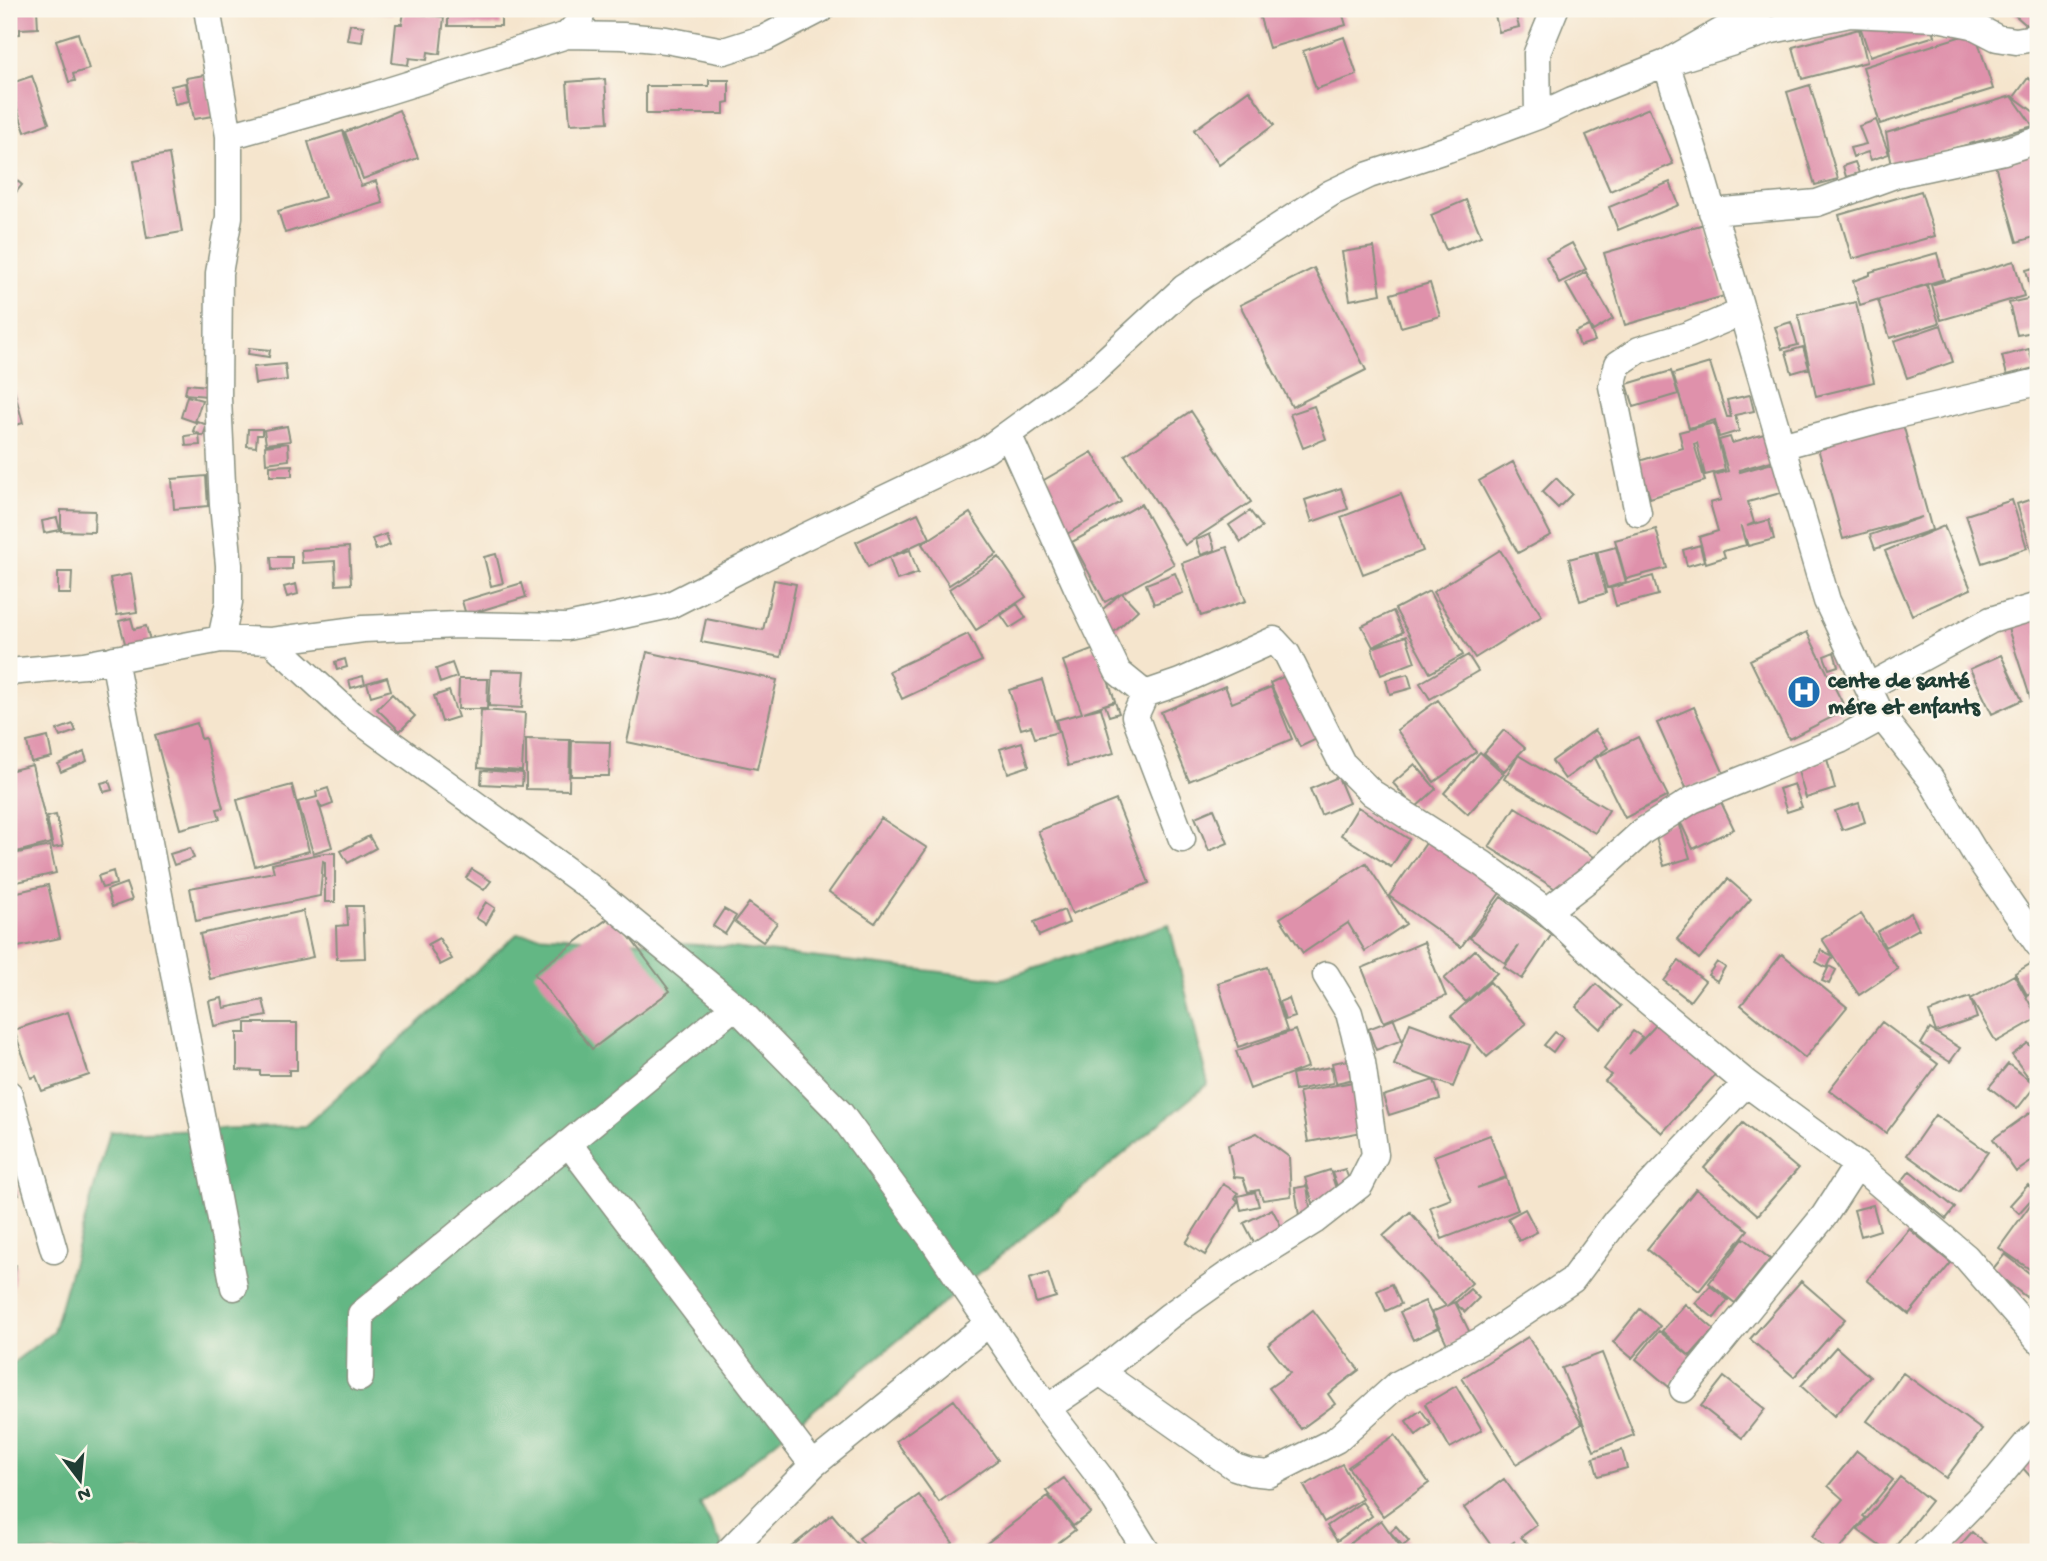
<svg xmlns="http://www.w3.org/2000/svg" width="2047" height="1561" viewBox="0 0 2047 1561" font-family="'Gochi Hand',sans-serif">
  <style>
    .forest { fill: #64b784; stroke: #427a5c; stroke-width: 2 }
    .building { fill: #df91ab }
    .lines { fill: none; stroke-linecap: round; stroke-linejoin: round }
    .minor-casing { stroke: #8a9180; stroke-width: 29 }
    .minor { stroke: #fff; stroke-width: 26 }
    .labels { text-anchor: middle; stroke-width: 5; stroke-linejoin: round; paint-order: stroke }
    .poi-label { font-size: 23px; font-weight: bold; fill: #1f3d34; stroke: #fbf7ec; text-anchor: start }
  </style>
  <rect width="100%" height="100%" fill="#fbf7ec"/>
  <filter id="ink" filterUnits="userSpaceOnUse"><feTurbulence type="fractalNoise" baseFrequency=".0143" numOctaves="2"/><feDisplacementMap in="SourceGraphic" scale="14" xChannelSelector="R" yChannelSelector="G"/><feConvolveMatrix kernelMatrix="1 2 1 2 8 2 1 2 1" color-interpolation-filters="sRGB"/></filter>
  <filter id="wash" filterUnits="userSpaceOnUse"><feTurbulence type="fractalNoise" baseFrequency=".00686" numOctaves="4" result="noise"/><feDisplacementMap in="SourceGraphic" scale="28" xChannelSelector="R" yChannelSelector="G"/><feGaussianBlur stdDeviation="1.57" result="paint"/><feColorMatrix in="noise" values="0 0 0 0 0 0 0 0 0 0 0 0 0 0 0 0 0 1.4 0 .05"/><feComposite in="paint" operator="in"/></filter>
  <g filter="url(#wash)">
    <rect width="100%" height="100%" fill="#f5e5cd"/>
    <path class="forest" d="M1169,924L1208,1084L700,1504L726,1552H9V1366L53,1332L110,1132L305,1126L517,934L715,946L1002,979Z"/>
    <g id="blocks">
      <path class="building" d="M9,9H37L38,28L20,29V34L9,35Z
        M362,9H394L393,14L362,11Z
        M448,9H501V26H448Z
        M504,9H557V17H504Z
        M1264,9H1341L1346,25L1269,48L1258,11Z
        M2008,9H2038V23L2032,30Z
        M1514,10L1519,27L1499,32L1495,15Z
        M404,12L444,17L440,54L428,52L427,60L409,58L408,65L392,63L396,24H402Z
        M1931,20L1935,36L1870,56L1860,26Z
        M350,24L364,26L362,42L347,40Z
        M1859,29L1867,62L1802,79L1793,47Z
        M1975,32L1993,89L1880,124L1863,67Z
        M78,33L89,69L73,74L75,81L69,82L56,40Z
        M1344,37L1357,75L1316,89L1303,51Z
        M205,75L213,116L194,119L186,78Z
        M32,76L49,123L25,132L9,84Z
        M2028,78L2038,86V115L2014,97Z
        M605,79L608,122L570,124L567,82Z
        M709,80H729V102L724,103V114H646V86H709Z
        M185,83L189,101L175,104L171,86Z
        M1810,85L1838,179L1815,185L1787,92Z
        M1249,90L1274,125L1219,165L1194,130Z
        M2012,96L2033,126L1892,166L1886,133Z
        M1649,108L1673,164L1610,191L1586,135Z
        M399,110L418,158L363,179L345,132Z
        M1876,120L1889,154L1871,160L1868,152L1853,157L1850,148L1866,144L1859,126Z
        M343,131L361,186L376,181L383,203L285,233L278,211L325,197L308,142Z
        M2038,153V236L2017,242L1995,165Z
        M169,154L182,232L147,238L134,160Z
        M1855,162L1859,173L1846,177L1843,166Z
        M9,174L22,185L9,201Z
        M1670,182L1679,205L1618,230L1609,207Z
        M1921,191L1935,236L1852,259L1839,215Z
        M1466,200L1481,236L1446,250L1431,215Z
        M1704,224L1724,296L1625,325L1604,253Z
        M1572,243L1586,269L1559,283L1546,257Z
        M1374,247L1381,294L1350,300L1342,252Z
        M1937,253L1944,279L1860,305L1853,281L1870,275V272Z
        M2014,261L2024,296L1941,320L1931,285Z
        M2038,267V313H2037L2026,270Z
        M1314,268L1366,370L1292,407L1240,305Z
        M1586,272L1613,319L1593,331L1566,284Z
        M1430,283L1440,316L1401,327L1391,294Z
        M1927,285L1939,323L1890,338L1878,300Z
        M2032,298L2038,331L2017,335L2009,303Z
        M1856,302L1874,382L1816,396L1798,315Z
        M1791,322L1798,345L1782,349L1775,327Z
        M1941,325L1953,362L1907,378L1894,341Z
        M1589,326L1595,341L1580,346L1575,332Z
        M1803,347L1809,368L1792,373L1786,352Z
        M249,348L270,350L269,357L248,354Z
        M2029,349L2034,368L2007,375L2002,356Z
        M1710,363L1727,417H1731L1727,400L1750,395L1754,411L1735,415L1739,431L1719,437L1715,420L1689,428L1673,374Z
        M285,364L287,380L255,384L253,367Z
        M1671,371L1678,394L1634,407L1627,384Z
        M187,384L208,386L207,396L185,394Z
        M14,390L23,423L9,427V391Z
        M187,396L202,400L195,422L181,417Z
        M1314,406L1326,439L1303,448L1290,414Z
        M1191,411L1251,502L1185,545L1125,455Z
        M1901,417L1932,530L1875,549L1870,535L1922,517L1843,539L1816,441Z
        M197,421L207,425L203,436L193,431Z
        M1714,423L1725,470L1705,475L1697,443L1694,444L1705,481L1650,498L1639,461L1683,448L1679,432Z
        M287,426L290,441L266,444L264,430Z
        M248,429H262V435H257L256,447L247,446Z
        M1775,431L1782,458L1739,470L1740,472L1783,460L1791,490L1748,502L1754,523L1747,526L1769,520L1774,539L1748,546L1742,527H1741L1746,545L1723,551L1725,557L1706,563L1699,537L1718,531L1710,503L1721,500L1714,475L1728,471L1719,440L1730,437L1732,443Z
        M199,434L200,445L186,446L185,436Z
        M288,443L289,460L266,463L265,446Z
        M1092,452L1121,502L1067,534L1037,484Z
        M1513,462L1551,535L1518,553L1479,481Z
        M292,465V476H270V466Z
        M206,476L208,506L174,509L172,479Z
        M1556,478L1572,494L1558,508L1542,492Z
        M1341,488L1348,509L1312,522L1305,500Z
        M1401,494L1423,551L1363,574L1341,517Z
        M2038,497V562L2035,563L2017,504Z
        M2012,500L2027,548L1982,563L1966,515Z
        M1141,504L1174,564L1122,593L1138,610L1112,634L1095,616L1121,593L1105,602L1072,542Z
        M61,510L95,511L94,532L61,531Z
        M1250,511L1262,527L1241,542L1229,525Z
        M918,513L930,538L868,567L856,542Z
        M970,513L997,554L949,585L922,544Z
        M57,518L60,530L44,533L42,521Z
        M1944,526L1971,589L1912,615L1885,551Z
        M1656,529L1667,568L1626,579L1615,540Z
        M386,534L390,545L376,550L372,539Z
        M1210,534L1215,550L1201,555L1196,540Z
        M1700,545L1704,561L1687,566L1683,550Z
        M349,547L351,584L336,585L335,561L302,563L301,550Z
        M1227,547L1246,601L1201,616L1182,563Z
        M1616,547L1626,582L1607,588L1597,552Z
        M910,550L918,573L897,580L889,557Z
        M1500,550L1542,616L1475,658L1433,592Z
        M1595,552L1606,593L1580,601L1569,559Z
        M496,554L503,583L491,586L484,557Z
        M271,557H292V569L272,570Z
        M999,557L1026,597L976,630L949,589Z
        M58,572H72L71,594H58Z
        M1175,573L1183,593L1154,604L1146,584Z
        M131,574L137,612L117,615L110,578Z
        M1653,576L1658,595L1616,606L1611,588Z
        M774,580L796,584L781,657L701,642L706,619L763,630Z
        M522,583L526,597L466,615L462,601Z
        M296,584L298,594L287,597L284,587Z
        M1429,591L1463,655L1430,673L1395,609Z
        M1017,604L1026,618L1010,628L1001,615Z
        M2038,605V698L2031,700L2004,616Z
        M1393,611L1403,632L1373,647L1362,626Z
        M131,618L134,629L146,626L152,648L128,654L119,621Z
        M1807,632L1846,710L1789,739L1750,660Z
        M968,634L982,661L902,699L889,671Z
        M1406,636L1415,662L1381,675L1372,648Z
        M1097,648L1115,701L1084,712L1101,708L1114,753L1068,766L1056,720L1082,713L1063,661Z
        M647,652L777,680L757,769L627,742Z
        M1834,652L1838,666L1829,669L1824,656Z
        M1468,655L1478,671L1430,699L1420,683Z
        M2001,655L2022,700L1992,714L1970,669Z
        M345,659L347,667L337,670L335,662Z
        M452,663L457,677L440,683L436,669Z
        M491,670L525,671L522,708L489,706Z
        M1291,673L1321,737L1300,747L1270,683Z
        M1408,674L1412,688L1390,694L1386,680Z
        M363,676L365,684L351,688L349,680Z
        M387,677L391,690L371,696L367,683Z
        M459,679H488L487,709H458Z
        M1042,680L1058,732L1035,738L1031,726L1021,729L1009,690Z
        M1225,686L1232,703L1271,687L1292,739L1189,781L1161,712Z
        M449,691L458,717L442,722L434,696Z
        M392,694L415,716L400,731L377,709Z
        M1438,700L1476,752L1434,782L1397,730Z
        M1115,702L1119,713L1109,716L1105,705Z
        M1694,707L1724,774L1687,790L1657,723Z
        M481,710L525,713L522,771L478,768Z
        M197,723L201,739L205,738L223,808L217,809L220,819L180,829L155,735Z
        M73,724L76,731L60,737L57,730Z
        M1504,730L1525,748L1518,755L1609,810L1595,833L1504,779L1518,756L1504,771L1484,753Z
        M1595,730L1608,748L1565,779L1552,761Z
        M48,737L52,757L31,762L27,742Z
        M1638,737L1668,796L1625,818L1595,758Z
        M526,739L570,740L569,790L526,789Z
        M572,741L610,742L609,776H571Z
        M1022,742L1029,766L1008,773L1000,749Z
        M84,752L87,761L61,772L58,764Z
        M1480,752L1504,774L1468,814L1444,793Z
        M1827,759L1835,789L1806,798L1797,768Z
        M1415,764L1436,789L1415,808L1393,783Z
        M32,765L51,843L13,853L9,835V771Z
        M482,770L523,773L522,786L481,784Z
        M1338,777L1349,803L1321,815L1310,789Z
        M109,781L112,790L104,792L101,783Z
        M1794,784L1802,807L1787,812L1779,789Z
        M292,785L309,851L255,866L237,800Z
        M328,788L333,804L322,808L318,801L332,847L313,853L298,802L317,797L316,792Z
        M1719,798L1734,829L1693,849L1678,817Z
        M1116,800L1149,883L1072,914L1038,831Z
        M1859,803L1865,822L1842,830L1835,811Z
        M1358,807L1409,839L1391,867L1341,835Z
        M1515,807L1599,860L1573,900L1489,847Z
        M1214,809L1228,843L1209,851L1195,817Z
        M56,815L63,846L53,848L47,817Z
        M881,818L927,848L875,923L829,892Z
        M1678,819L1690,858L1664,866L1653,827Z
        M369,836L376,848L348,863L341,851Z
        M1429,839L1502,890L1461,947L1389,896Z
        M50,846L56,873L9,884V855Z
        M190,848L194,858L174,865L170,854Z
        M324,853H335V902H325V862L323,861L320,896L196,921L190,888L274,872L272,864Z
        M1366,863L1406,924L1365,951L1348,923L1303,953L1280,918Z
        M472,869L491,881L484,890L466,878Z
        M113,871L116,884L102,888L98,876Z
        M1728,879L1751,899L1699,959L1677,939Z
        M126,883L132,900L112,907L107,890Z
        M48,885L60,938L9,949V894Z
        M1501,897L1552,934L1522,979L1504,967L1519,946L1505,963L1470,938Z
        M486,902L495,908L486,924L476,918Z
        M749,903L777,923L763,942L735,922Z
        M347,906H363L365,958L337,959L336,926L348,925Z
        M724,909L736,916L725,934L713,926Z
        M1064,910L1069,923L1039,936L1034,922Z
        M303,911L313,957L210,979L200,934Z
        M1911,913L1919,929L1885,947L1877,932Z
        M1861,914L1898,969L1859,995L1833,956L1827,968L1816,962L1821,950L1833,956L1822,939Z
        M613,915L670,991L592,1049L534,973Z
        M439,938L452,959L440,965L428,944Z
        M1424,942L1446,996L1384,1022L1362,968Z
        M1475,950L1497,973L1466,1002L1444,979Z
        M1782,954L1847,1007L1805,1058L1741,1005Z
        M1679,961L1705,981L1690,1001L1664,981Z
        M1717,962L1725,967L1717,981L1708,975Z
        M2032,963L2038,975V989L2027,995L2015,973Z
        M1829,966L1836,970L1829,984L1822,981Z
        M1267,967L1287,1031L1238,1047L1218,983Z
        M2014,975L2038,1018L1996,1042L1971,999Z
        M1490,982L1526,1024L1487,1057L1451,1016Z
        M1596,984L1621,1006L1600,1029L1576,1007Z
        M1970,997L1977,1018L1936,1032L1929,1012Z
        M222,998L224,1008L263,1000L267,1016L214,1026L209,1001Z
        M1289,998L1295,1017L1285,1020L1279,1002Z
        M68,1012L89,1075L42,1091L36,1076L31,1078L14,1030Z
        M1394,1019L1402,1040L1376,1050L1368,1029Z
        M1659,1022L1717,1073L1662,1133L1605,1081L1611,1075L1604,1069L1633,1031L1642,1037L1629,1054Z
        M1882,1022L1938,1064L1886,1133L1829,1090Z
        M246,1023H297V1070H289V1075H260V1071L237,1070V1033H246Z
        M1410,1023L1470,1045L1453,1087L1394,1065Z
        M1930,1029L1960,1048L1950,1062L1921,1044Z
        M1295,1030L1308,1067L1250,1089L1236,1051Z
        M1555,1032L1563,1038L1553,1052L1544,1045Z
        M2028,1043L2038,1056V1071L2029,1078L2012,1055Z
        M1354,1059L1358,1078L1336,1083L1332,1063Z
        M2008,1064L2036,1085L2017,1109L1989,1087Z
        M1331,1067L1333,1083L1295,1090L1292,1074Z
        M1434,1080L1440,1099L1389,1115L1383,1096Z
        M1353,1082L1362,1132L1308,1142L1299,1092Z
        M2038,1107V1157L2016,1172L1993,1139Z
        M1935,1115L1988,1152L1959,1192L1907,1155Z
        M1743,1123L1798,1169L1758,1215L1704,1168Z
        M1257,1133L1289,1157L1291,1196L1263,1200L1259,1190L1248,1192L1243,1178L1234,1177L1228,1145Z
        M1490,1135L1506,1177L1477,1188L1506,1178L1518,1210L1442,1239L1430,1207L1451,1199L1434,1156Z
        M1345,1169L1352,1187L1339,1191L1332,1173Z
        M11,1170L19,1195L9,1198V1171Z
        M1330,1170L1338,1195L1313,1203L1305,1178Z
        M1910,1171L1955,1208L1946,1219L1901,1182Z
        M1223,1184L1238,1193L1235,1198L1238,1201L1205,1255L1186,1243Z
        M2028,1185L2037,1193L2019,1213L2010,1205Z
        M1307,1186L1312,1221L1300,1223L1295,1188Z
        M1696,1189L1748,1230L1699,1291L1647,1249Z
        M1255,1192L1259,1206L1241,1210L1238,1196Z
        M2036,1197L2038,1199V1266L2034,1272L1999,1248Z
        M1873,1205L1880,1230L1861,1236L1854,1210Z
        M1272,1209L1287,1237L1259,1252L1244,1223Z
        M1525,1209L1537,1232L1519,1241L1508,1218Z
        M1410,1212L1472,1283L1447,1306L1455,1302L1471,1335L1448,1346L1432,1312L1446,1306L1383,1236Z
        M1909,1229L1951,1263L1909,1314L1867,1280Z
        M1744,1238L1770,1259L1735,1303L1709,1283Z
        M2005,1254L2038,1280L2026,1297L1992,1270Z
        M9,1264L16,1265L10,1308H9Z
        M1048,1273L1056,1297L1036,1303L1029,1279Z
        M1801,1281L1845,1319L1794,1377L1750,1339Z
        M1392,1284L1401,1304L1386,1311L1377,1291Z
        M1710,1286L1728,1300L1714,1318L1695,1303Z
        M1470,1289L1479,1298L1465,1312L1455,1303Z
        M1425,1301L1438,1328L1413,1340L1400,1312Z
        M1685,1304L1714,1329L1690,1356L1662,1331Z
        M1640,1309L1660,1326L1632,1358L1613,1342Z
        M1313,1310L1359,1370L1328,1394L1335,1404L1301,1429L1269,1388L1290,1373L1268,1345Z
        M1659,1331L1693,1359L1669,1387L1636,1359Z
        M1528,1337L1582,1424L1516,1464L1462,1378Z
        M1836,1347L1870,1377L1834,1416L1801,1386Z
        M1602,1353L1634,1435L1594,1451L1562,1368Z
        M1903,1373L1982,1430L1946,1478L1867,1421Z
        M1724,1377L1765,1409L1742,1438L1701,1406Z
        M1456,1386L1482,1430L1450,1448L1425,1404Z
        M954,1400L998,1460L939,1502L896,1441Z
        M1421,1410L1431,1424L1416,1435L1406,1421Z
        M1395,1435L1429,1483L1383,1516L1348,1467Z
        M1622,1450L1627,1468L1598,1476L1593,1458Z
        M2038,1450V1485L2021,1466Z
        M1857,1451L1893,1480L1863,1516L1866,1518L1837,1552H1830L1812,1536L1843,1499L1828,1486Z
        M1342,1464L1362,1499L1324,1522L1304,1486Z
        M1900,1477L1931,1501L1891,1552H1888L1858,1530Z
        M1064,1478L1091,1513L1073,1526L1046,1491Z
        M1504,1479L1537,1525L1521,1537L1535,1552H1502L1515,1541L1499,1552H1496L1464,1508Z
        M919,1495L953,1543L940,1552H869L859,1538Z
        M1048,1496L1075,1530L1046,1552H986L982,1547Z
        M1362,1502L1372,1516L1337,1541L1327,1526Z
        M832,1514L864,1552H785Z
        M1381,1520L1404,1552H1344L1342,1549Z
        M1396,1526L1409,1541L1403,1546L1390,1532Z
        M1972,1532L1995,1552H1954Z"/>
    </g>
  </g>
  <g filter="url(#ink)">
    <use href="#blocks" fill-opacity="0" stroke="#8a9180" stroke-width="2"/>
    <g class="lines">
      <defs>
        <path id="minor" d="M207,9L229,136V217L219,273L218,398L223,505L229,565V602L221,639
          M1760,9L1666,63L1700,169L1827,601L1882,717L1930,778L1975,853L2038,944
          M567,35L623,36L666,40L724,51L765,38L821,9
          M1538,116L1537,53L1555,9
          M229,136L369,97L567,35L579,22L583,9
          M1712,212L1817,203L1897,174L2004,151L2038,140
          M1008,434L1076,585L1118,672L1145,694
          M1781,446L1892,416L2038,382
          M1638,513L1612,386L1618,364L1639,350L1688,335L1742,312
          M271,641L363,629L459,625L567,627L670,605L800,539L986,450L1093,372L1184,288L1331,193L1369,175L1448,149L1538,116L1572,100L1666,63L1772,30L1850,14L1937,18L1972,25L1997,38L2016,41L2034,38L2038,35
          M114,659L234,1287
          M9,672L84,665L221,639L271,641L349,713L595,891L735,1006L840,1113L929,1235L1047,1408L1103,1481L1147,1552
          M1868,687L1991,620L2038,606
          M1182,839L1135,716L1145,694L1180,682L1274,640L1287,654L1342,763L1372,793L1483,864L1547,911L1613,972L1746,1083L1857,1165L1966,1257L2038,1340
          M1547,911L1599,871L1643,831L1692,800L1840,740L1882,717
          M9,1094L54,1250
          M568,1143L813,1465
          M1100,1372L1235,1467L1250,1472L1269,1474L1336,1440L1398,1384L1482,1340L1572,1280L1616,1221L1746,1083
          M360,1378L361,1314L735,1006
          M1683,1389L1824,1216L1857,1165
          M1047,1408L1100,1372L1169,1316L1227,1275L1314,1221L1360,1185L1375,1155L1362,1062L1349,1013L1326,975
          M728,1552L813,1465L989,1323
          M1926,1552L1998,1478L2027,1443L2038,1433"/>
      </defs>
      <use href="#minor" class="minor-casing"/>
      <use href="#minor" class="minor"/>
    </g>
  </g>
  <defs>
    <symbol id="hospital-disc" viewBox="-11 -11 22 22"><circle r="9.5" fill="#1f6fb2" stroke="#fbf7ec"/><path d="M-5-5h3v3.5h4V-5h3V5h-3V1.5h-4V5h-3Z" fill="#fff"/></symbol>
  </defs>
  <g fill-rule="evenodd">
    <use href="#hospital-disc" x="1785" y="673" width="38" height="38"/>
  </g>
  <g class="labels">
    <g class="poi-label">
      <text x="1828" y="687">cente de santé<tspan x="1828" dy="26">mére et enfants</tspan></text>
    </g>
  </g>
  <rect width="2047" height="1561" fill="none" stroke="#fbf7ec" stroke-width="35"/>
  <g transform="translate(80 1480) rotate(164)" stroke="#fbf7ec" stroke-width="5" paint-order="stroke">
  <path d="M0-5L12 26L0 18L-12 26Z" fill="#1f3d34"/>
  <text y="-10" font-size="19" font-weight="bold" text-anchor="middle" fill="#1f3d34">N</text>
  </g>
</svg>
